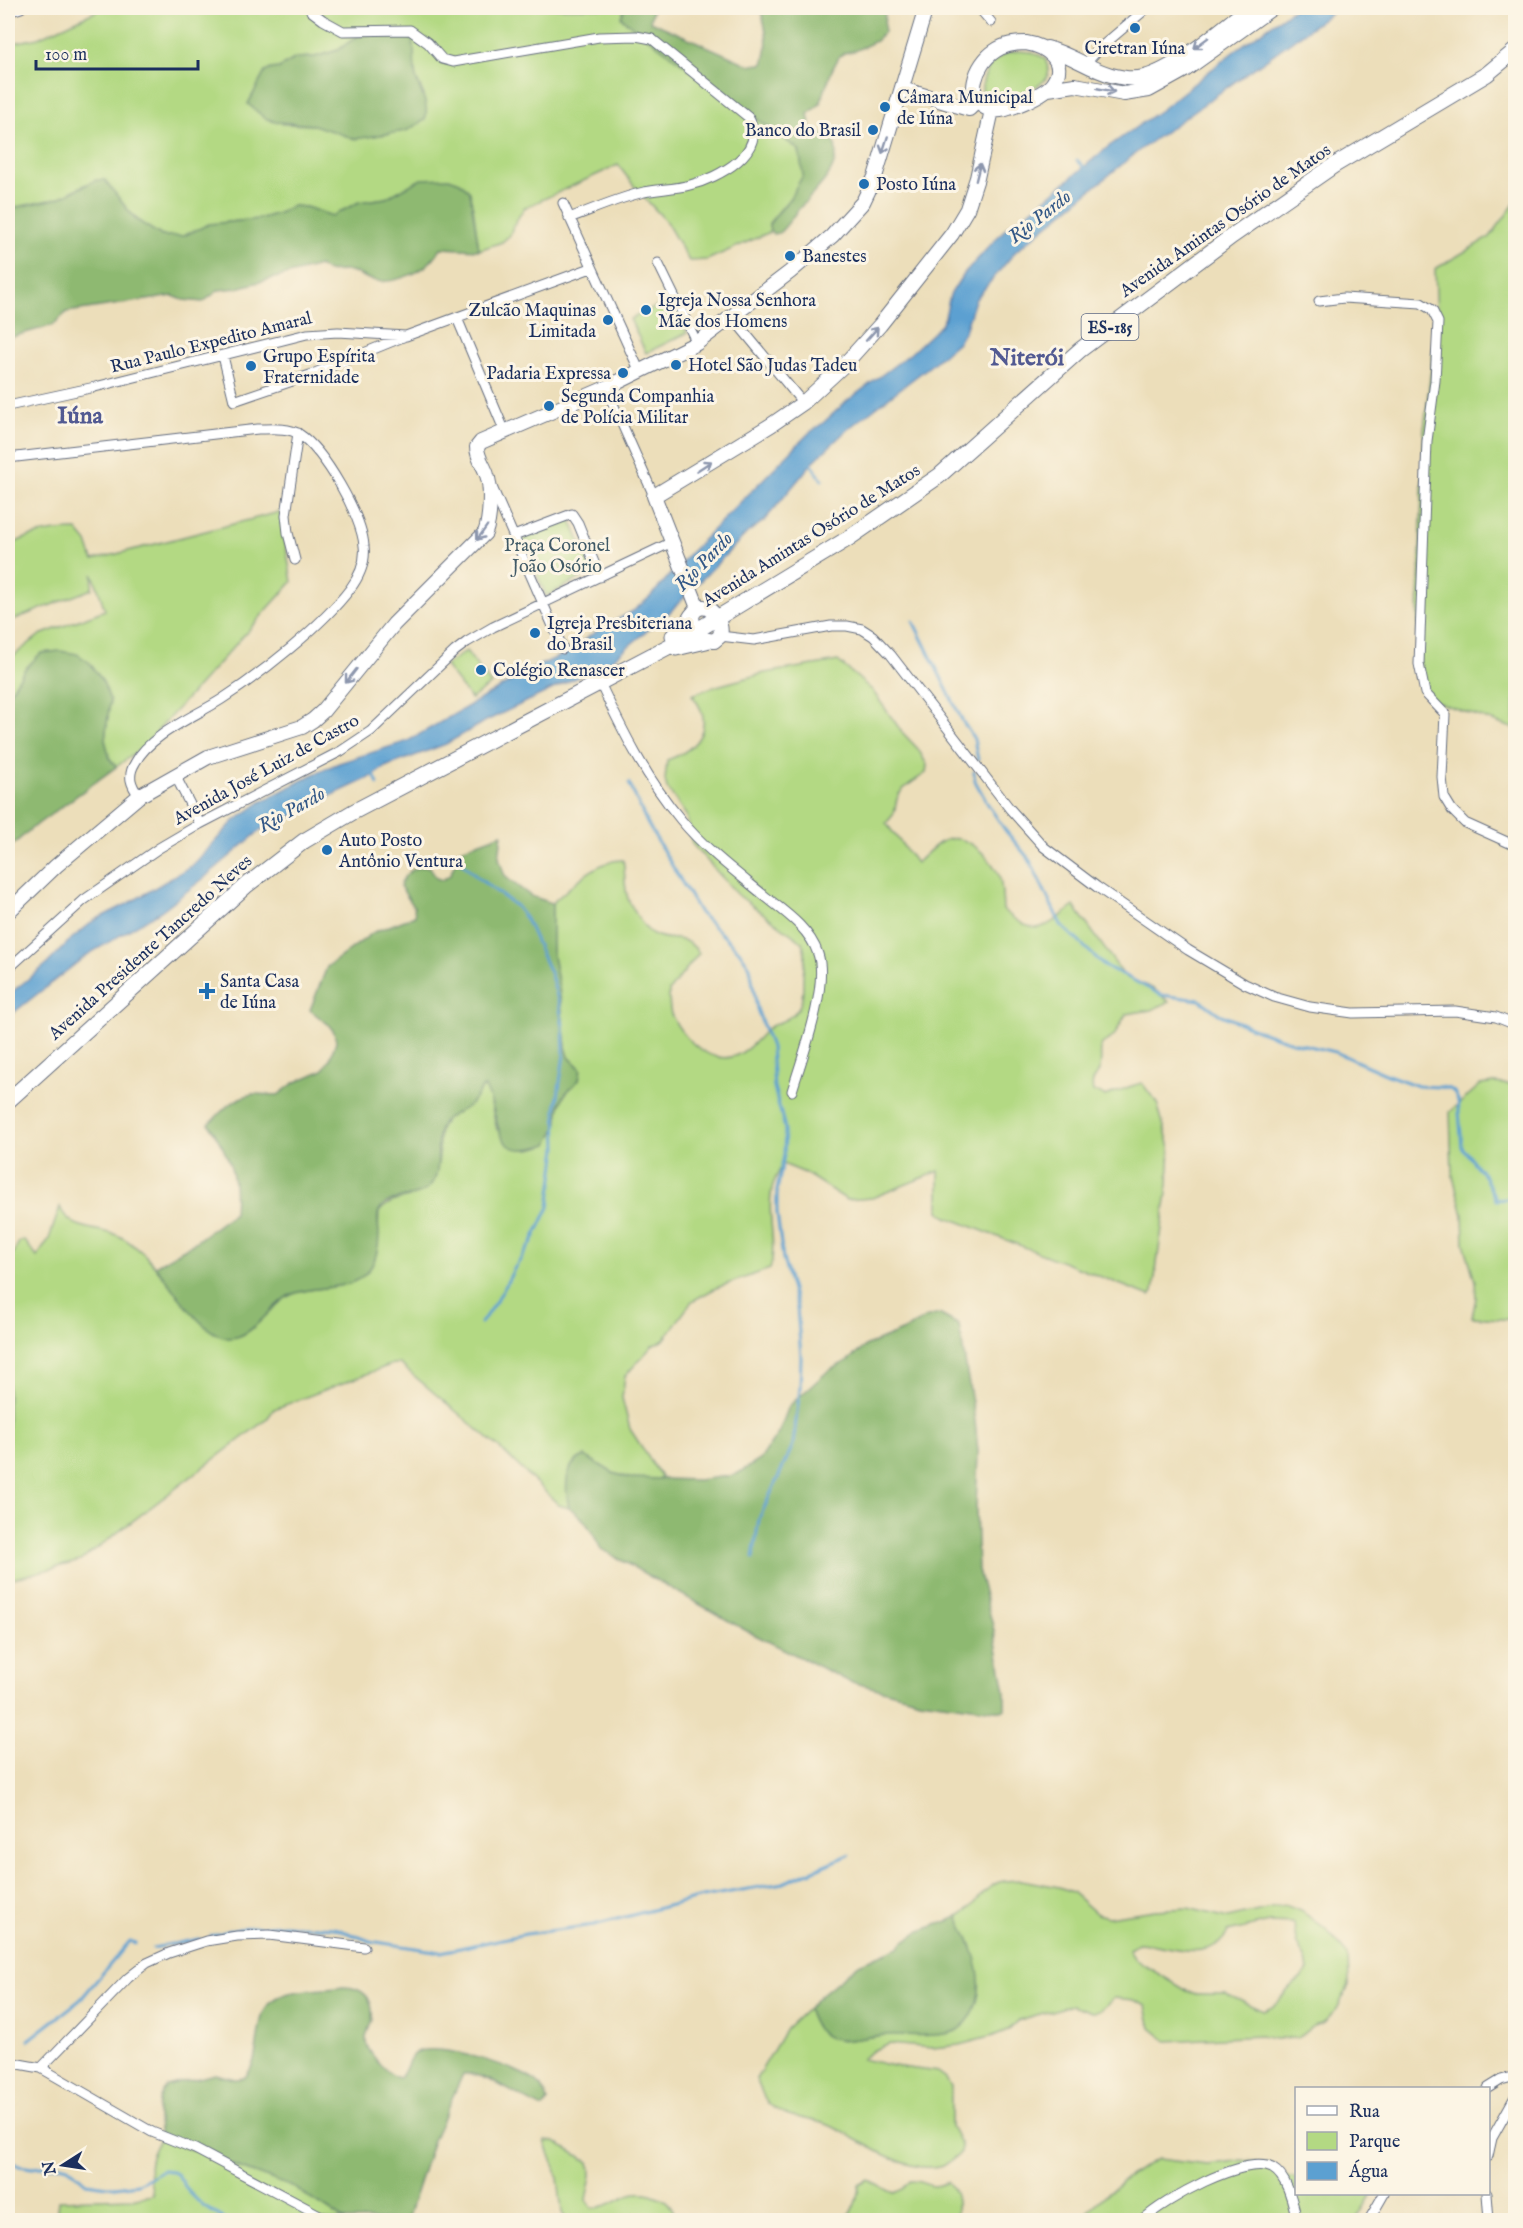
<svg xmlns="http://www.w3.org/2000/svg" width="1523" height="2228" viewBox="0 0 1523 2228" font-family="'IM FELL English',serif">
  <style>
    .green { fill: #b3d983; stroke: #678470; stroke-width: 1.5; fill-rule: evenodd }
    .forest { fill: #8eb971; stroke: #547468; stroke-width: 1.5 }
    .water { fill: #5ca0d1; stroke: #3c6898; stroke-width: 1.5 }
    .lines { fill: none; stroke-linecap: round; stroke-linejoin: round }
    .stream { stroke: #5ca0d1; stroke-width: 3 }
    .street-casing { stroke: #646c7e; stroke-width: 11 }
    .secondary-casing { stroke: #646c7e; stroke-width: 16 }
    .primary-casing { stroke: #646c7e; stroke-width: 17 }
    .street { stroke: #fff; stroke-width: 9 }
    .secondary { stroke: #fff; stroke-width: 14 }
    .primary { stroke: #fff; stroke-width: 15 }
    .oneway { stroke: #8d97ae }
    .poi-dot { fill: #1f6fb2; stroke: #fcf5e5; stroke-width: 2 }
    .labels { text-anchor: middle; stroke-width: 6; stroke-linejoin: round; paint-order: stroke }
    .shield { fill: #fcf5e5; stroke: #5e6a86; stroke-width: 1.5 }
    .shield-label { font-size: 16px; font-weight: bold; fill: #1b2f5e }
    .poi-label { font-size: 18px; fill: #1b2f5e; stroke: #fcf5e5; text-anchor: start }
    .street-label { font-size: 18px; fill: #1b2f5e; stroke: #fcf5e5 }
    .park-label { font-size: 18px; fill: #415a67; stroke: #fcf5e5 }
    .water-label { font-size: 20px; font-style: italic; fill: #325786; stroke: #fcf5e5 }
    .district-label { font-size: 24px; font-weight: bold; fill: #525a92; stroke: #fcf5e5 }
  </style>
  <rect width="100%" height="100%" fill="#fcf5e5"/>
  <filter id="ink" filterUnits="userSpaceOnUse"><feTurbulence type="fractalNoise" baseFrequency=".0167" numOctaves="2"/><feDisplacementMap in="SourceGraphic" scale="12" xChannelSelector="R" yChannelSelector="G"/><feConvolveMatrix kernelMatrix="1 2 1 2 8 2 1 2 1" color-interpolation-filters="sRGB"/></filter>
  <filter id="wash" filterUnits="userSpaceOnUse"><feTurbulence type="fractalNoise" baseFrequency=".008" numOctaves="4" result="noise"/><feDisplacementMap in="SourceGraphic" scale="24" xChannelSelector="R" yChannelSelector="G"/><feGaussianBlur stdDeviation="1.35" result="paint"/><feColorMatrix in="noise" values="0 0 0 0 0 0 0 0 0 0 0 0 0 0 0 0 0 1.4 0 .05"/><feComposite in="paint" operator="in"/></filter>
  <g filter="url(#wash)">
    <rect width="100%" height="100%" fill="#ecdeba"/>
    <path class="green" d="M103,8H625L621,17L799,150L804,175L790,198L769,223L770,232L707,260L689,261L665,220L638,191L618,165L524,208L513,226L510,235L502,242L479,250L473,207L392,194L386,198L359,202L332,216L306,207L293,206L279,213L259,219L219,223L183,236L172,237L162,236L143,225L129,211L86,184L59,198L8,209V44L38,38ZM359,35L414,65L416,78L424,95L314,125L284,124L248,104L265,72L279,68L296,58L315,57L338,50Z
      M1018,51L1032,52L1045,58L1049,70C1047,83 1037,86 1026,91C1017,95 1006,103 996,103C973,102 983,72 993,62C1000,55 1009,52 1018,51Z
      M1515,203V729L1428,699L1417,650L1424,430L1437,318L1435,269L1490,237Z
      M671,300L687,333L646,353L630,319Z
      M280,512L292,582L143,747L116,767L110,759L105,740L110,700L103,682L25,669L8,695V660L40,635L105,610L93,574L92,589L8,622V547C27,534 54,530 77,530L87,542L93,560Z
      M570,518L593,572L546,596L522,539Z
      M466,651L491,684L471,699L445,666Z
      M838,661L872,690L902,732L918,749L927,765L926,773C918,779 902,787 898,796C893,809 899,810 886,823L916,863C924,857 932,847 941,842C963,829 988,855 998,873C1003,883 1002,899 1003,910C1037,937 1041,931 1074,906L1125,977L1154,989L1169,1002L1151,1010L1126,1014L1114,1036L1102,1044C1099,1052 1102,1060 1100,1068C1097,1078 1090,1079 1093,1091L1105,1096C1118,1092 1128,1086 1142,1083L1157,1103L1170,1147L1168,1185L1153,1292L1150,1296L947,1217L939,1211V1171L872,1198L847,1200L805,1173L783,1164C779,1171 775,1178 773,1185C765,1212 778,1244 770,1269L716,1288L692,1301L664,1340L652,1346L625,1376L622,1398L630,1429L663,1480L629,1478L613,1473L585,1456L567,1485L569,1508L559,1505L504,1452L400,1364H393L274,1409L267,1419L80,1561L8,1580V1263L19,1242L24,1240L37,1257L49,1239L60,1207C70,1232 98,1227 119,1236C128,1240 137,1248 144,1254C166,1275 198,1333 227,1337C251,1341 267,1309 285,1298C309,1283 346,1294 366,1273C382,1256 377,1233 379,1212C394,1194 419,1200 426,1188C431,1182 437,1171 438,1163C441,1150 435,1134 444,1122C450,1114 462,1111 470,1104C476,1099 478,1091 485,1087L489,1095L497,1130L557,1126C559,1115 559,1102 566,1093C573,1084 578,1081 581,1069L569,1057L566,1047L559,987L552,951V903C571,887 597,859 623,860C626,873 623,888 629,901C634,911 643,929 653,934C671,944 683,931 699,953L669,991C669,998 669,1007 671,1014C680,1034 706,1063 731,1057C747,1053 756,1040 767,1029C774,1023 784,1022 791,1016C804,1006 803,993 803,978C803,963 808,957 802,942L738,895L692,844L686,815L667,788L665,780L667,760C699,749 716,725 692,695L713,687L765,673Z
      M1494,1083L1515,1085V1320L1472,1317L1476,1298L1475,1281L1464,1243L1463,1215L1452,1172L1450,1112L1480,1085Z
      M1021,1880L1059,1887L1072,1892L1097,1914L1108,1917L1155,1910L1188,1908L1228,1918L1284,1905L1301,1911L1325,1928L1348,1955L1349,1985L1337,2009L1324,2022L1312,2027L1297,2038L1275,2039L1260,2036L1167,2041L1151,2028L1146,2006L1134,2000L1114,1998L1100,2011L1092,2012L1072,2005L1019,2020L1010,2029L993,2036L959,2045L933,2048L889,2044L874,2050L862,2059L893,2066L938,2072L946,2078L951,2086V2126L961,2145V2152C925,2194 863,2138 826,2124C808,2118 784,2118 769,2104C763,2098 760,2087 756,2079L786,2029L807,2009L815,2027L825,2036L841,2041L884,2035L972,1947L958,1917C975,1910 980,1890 997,1883C1004,1880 1014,1881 1021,1880ZM1269,1922L1294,1923L1296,1942L1306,1960L1308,1970C1302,1980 1293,1984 1286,1992C1276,2004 1279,2005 1263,2011L1226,1994H1196L1187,1991L1142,1964L1134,1958L1129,1950L1138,1943C1167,1944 1210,1965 1228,1932Z
      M160,2138L295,2188L344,2220H56L58,2200L135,2198L153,2195C148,2170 146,2160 160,2138Z
      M545,2141L555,2142L589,2162C594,2177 588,2185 586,2200L592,2208C620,2207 627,2182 661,2198C670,2202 674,2210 676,2220H567L562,2213L558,2177Z
      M1158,2159L1207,2165L1242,2160L1272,2165L1281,2175L1296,2178V2194H1372L1356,2220H1079C1098,2201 1133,2169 1158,2159Z
      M868,2180C878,2183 885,2190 894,2193L903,2189L910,2181C929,2180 926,2192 947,2182C959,2192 958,2207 956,2220H841C855,2212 857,2200 859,2185Z"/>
    <path class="forest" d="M625,8H653L650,21L749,65L763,64C770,44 766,27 760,8H885L884,32L876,41L857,50L844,53L839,57L832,70L820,104L808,114L811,130L833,139C846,168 813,192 797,211C791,219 786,227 779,233L773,234L770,232L769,224L790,198L803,175L799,150L626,22L621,17Z
      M403,34L412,39C416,52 413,65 416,78C420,92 430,104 425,120L406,131L355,139L314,125L275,122L265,118L248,104L265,72L271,69L279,68L296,58L315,57L338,50L359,35Z
      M449,178L460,182L470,192L479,250L441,248C437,253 434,259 429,263C418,275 387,285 372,280C364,278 358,273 350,271C338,270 329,275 319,266L237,288L219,290L203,302L183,300L173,296L67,312L53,325L8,338V209L59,198L96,180H105L135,219L162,236H183L209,224L259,219L279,213L293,206L306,207L332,216L359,202L386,198L421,179Z
      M60,651L77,654L90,663L103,682L110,700L105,740L110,759L116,767L31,829L8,849V695L25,669L41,653Z
      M502,834L499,858L504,874L508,879L531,896L552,903V951L559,987L566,1047L569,1057L581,1069L579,1080L565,1094L560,1104L557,1126L548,1144C489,1165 503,1119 485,1087L482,1088C478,1095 474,1101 468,1106C460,1112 448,1115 442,1124C431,1144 447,1172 427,1189C414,1200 388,1194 379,1211C376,1218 379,1227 379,1234C379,1246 376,1263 367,1272C349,1293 314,1284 290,1295C271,1305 251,1340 228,1338C201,1335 173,1286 155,1266L191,1245L234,1213C237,1173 230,1157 209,1124L226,1107L240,1098L252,1094L278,1095L294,1083L323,1070L330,1059L336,1041L334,1032L328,1024L310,1010L327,967L374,932L415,916L414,907L400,886C404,873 416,864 430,867L436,878L442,880L450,875L461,849Z
      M939,1314L959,1325L975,1421L978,1452L976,1508L978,1570L993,1626L1005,1692V1709L1002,1711L920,1700L848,1681L745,1630L601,1549C593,1534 585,1516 569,1508C565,1489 563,1463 585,1456L613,1473L629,1478L698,1480L735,1475L760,1460L779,1432L789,1406L828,1371L847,1361L867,1345L907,1329L925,1318Z
      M958,1917C973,1947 990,1984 971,2016C966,2024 959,2031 950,2033C930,2038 907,2034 886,2035C867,2035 842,2047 824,2035C814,2029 811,2019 807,2009L822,1994L859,1964L899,1947L904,1941L918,1932Z
      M343,1987C363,1987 374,1998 372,2019C371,2025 367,2031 366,2037C364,2050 387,2075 399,2078C408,2072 406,2057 417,2052C439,2042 523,2068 540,2085C544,2089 546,2095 548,2101L543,2108C523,2100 482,2070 463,2074L433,2140L407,2220H344L295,2188L160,2138C158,2122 154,2099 167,2086L215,2074L235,2079L244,2078C267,2055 247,2007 283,1995C302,1988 323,1991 343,1987Z"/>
    <path class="water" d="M1295,8H1338L1141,149L1016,251L975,300L965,331L958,342L930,366L849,428L813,462L764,521L747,533L669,613L609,662L486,721L446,744L385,767L371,777L324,799L306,811L268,824L203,879L161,911L87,955L8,1017V995L47,964L70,940L95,920L133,901L193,865L233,822L261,802L314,774L339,763L408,741L536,667L560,656L599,630L633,611L650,597L690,553L809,433L823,423L847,401L911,353L941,325L945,317L950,295L962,276L1006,228L1038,205L1108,147L1162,109L1237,49Z"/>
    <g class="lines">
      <path class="stream" d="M1077,160L1086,169
        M810,462L822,480
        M913,621L963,722L974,739L978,760
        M373,772L378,784
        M974,772L975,781L989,806L1005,830L1029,859L1061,925L1106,967L1118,972L1161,995L1200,1000L1219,1014L1257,1030L1292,1042L1335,1052L1388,1075L1418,1086L1441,1087L1450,1089L1454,1092L1458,1100L1462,1147L1485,1177L1496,1200L1516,1198
        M629,783L647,823L700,913L739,951L750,967L757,1009L771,1047L774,1087L785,1129L784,1155L777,1191V1213L783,1259L797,1308L801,1357L800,1388L793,1445L759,1519L753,1558
        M461,862L478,878L516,906L526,919L551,975L559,1003L563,1026L564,1054L556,1110L557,1148L549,1207L531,1244L514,1269L502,1292L481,1323
        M211,1936L239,1928L284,1925L335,1928L370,1941L441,1952L526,1934L594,1925L702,1897L783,1883L849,1855
        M153,1948L199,1939
        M29,2040L80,2000L130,1941L135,1943
        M8,2160L19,2166L32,2168L60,2165L68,2167L86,2183L115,2187L138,2184L163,2170L172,2171L178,2175L188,2191L204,2207L227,2220"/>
    </g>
  </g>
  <g filter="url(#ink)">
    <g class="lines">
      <defs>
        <path id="street" d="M979,8L991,22
          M311,11L323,20L343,31L410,30L428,43L442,59L453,62L599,37L636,36L652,39L748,117C770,151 718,178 690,185C675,189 659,189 644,192C618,198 594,209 569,218
          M8,12L21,8
          M1085,64L1101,47L1147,8
          M563,203L640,372
          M658,263L697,343
          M1319,301L1344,298L1421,303L1432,310L1438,322L1435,381L1427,441L1419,664L1425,693L1445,714L1442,777L1444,797L1452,810L1465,823L1516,846
          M732,317L803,403
          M457,318L505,432
          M223,356L234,401L310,375L403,337
          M606,388L654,496
          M8,406L95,387L307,334L338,332L406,336L591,268
          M8,458L258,429C270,429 288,427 299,434C324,450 362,516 364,546C366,561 359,577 350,589C322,626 262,673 222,699C196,716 150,734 135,763C127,776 131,785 139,796
          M492,487L563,649
          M514,536L572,514L578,523L600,577
          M295,560L288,533L286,515L298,433
          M720,636L754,640L831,626H847L862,629L873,636L891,655L1010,809L1044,847L1097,887L1188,950L1245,984L1274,997L1310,1007L1353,1013L1455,1011L1496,1017L1516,1025
          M600,683C622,730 647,780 681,820C705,849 737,873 766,897C785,912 810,929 818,954C829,986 802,1058 792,1091
          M175,775L200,824
          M8,969L84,900L159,848L200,824L341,751L371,731L455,651L467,642L493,627L672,542
          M8,2062L41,2068L152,2132L195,2149L329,2220
          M41,2068L128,1978L147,1963L169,1953L206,1941L237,1936L269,1935L364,1947
          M1488,2088L1501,2080L1516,2076
          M1488,2156L1492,2138L1516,2095
          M1487,2194L1489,2220
          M1143,2220C1162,2201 1245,2154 1272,2168C1288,2177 1293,2204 1297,2220
          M1369,2220L1384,2194"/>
        <path id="secondary" d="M1026,43C1045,46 1069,61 1053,83C1046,94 1004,114 991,110C961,101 976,63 995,51C1005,44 1015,43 1026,43Z
          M1047,48C1070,54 1089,69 1111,75C1122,78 1133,80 1144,77C1176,69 1221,29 1248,8
          M902,89L969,109L972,106L975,96
          M1048,89L1075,85L1124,94L1149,90L1185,70L1272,8
          M704,607C715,610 723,625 720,636L714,641L702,639C694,628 684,610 704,607Z
          M698,608L654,496L771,425L803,403L844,365L880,325L952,234L967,209L977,178L992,110
          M8,912L56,866L139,796L208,757L302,727L313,720L323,711L394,624L485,533C490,520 492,488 487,475C484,465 477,458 477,447L481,442L606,388L697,343L790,272L832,236L863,202L875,177L926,8"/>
        <path id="primary" d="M673,636L685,626L692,615
          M676,648L706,641
          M8,1101L247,885L304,841L353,812L681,640L849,538L939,476L1080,350L1232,236L1333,166L1487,74L1516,50"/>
      </defs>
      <use href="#street" class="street-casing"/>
      <use href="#secondary" class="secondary-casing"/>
      <use href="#primary" class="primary-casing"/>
      <use href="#street" class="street"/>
      <use href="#secondary" class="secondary"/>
      <use href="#primary" class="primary"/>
    </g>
    <defs><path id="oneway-shaft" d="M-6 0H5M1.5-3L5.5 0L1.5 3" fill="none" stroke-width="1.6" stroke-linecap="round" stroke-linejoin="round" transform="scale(1.5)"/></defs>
    <g class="oneway">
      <use href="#oneway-shaft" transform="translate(1201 43) rotate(143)"/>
      <use href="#oneway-shaft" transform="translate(1106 90) rotate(11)"/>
      <use href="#oneway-shaft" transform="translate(885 145) rotate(108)"/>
      <use href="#oneway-shaft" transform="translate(978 172) rotate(-76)"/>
      <use href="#oneway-shaft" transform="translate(872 334) rotate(-48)"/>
      <use href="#oneway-shaft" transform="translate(704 466) rotate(-33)"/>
      <use href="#oneway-shaft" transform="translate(482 533) rotate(125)"/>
      <use href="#oneway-shaft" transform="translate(351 676) rotate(128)"/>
    </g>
  </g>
  <g class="poi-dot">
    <circle cx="1135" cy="28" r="6"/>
    <circle cx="885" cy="107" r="6"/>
    <circle cx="873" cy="130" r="6"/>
    <circle cx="864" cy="184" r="6"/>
    <circle cx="790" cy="256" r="6"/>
    <circle cx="646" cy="310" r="6"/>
    <circle cx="608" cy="320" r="6"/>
    <circle cx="676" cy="365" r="6"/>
    <circle cx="251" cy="366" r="6"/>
    <circle cx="623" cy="373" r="6"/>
    <circle cx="549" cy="406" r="6"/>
    <circle cx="535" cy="633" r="6"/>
    <circle cx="481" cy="670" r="6"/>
    <circle cx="327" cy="850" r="6"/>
    <path d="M204 982h6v6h6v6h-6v6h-6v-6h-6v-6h6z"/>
  </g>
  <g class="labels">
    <rect class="shield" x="1081.5" y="314" width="57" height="26" rx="4.5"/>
    <g class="shield-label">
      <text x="1110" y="333">ES-185</text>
    </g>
    <g class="poi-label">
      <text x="1135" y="54" text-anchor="middle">Ciretran Iúna</text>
      <text x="897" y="103">Câmara Municipal<tspan x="897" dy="21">de Iúna</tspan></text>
      <text x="861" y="136" text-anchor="end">Banco do Brasil</text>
      <text x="876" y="190">Posto Iúna</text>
      <text x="802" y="262">Banestes</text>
      <text x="658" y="306">Igreja Nossa Senhora<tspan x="658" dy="21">Mãe dos Homens</tspan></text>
      <text x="596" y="316" text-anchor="end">Zulcão Maquinas<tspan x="596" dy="21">Limitada</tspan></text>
      <text x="263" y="362">Grupo Espírita<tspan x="263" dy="21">Fraternidade</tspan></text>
      <text x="688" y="371">Hotel São Judas Tadeu</text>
      <text x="611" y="379" text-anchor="end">Padaria Expressa</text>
      <text x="561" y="402">Segunda Companhia<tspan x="561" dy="21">de Polícia Militar</tspan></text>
      <text x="547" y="629">Igreja Presbiteriana<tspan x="547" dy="21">do Brasil</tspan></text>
      <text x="493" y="676">Colégio Renascer</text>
      <text x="339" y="846">Auto Posto<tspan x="339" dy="21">Antônio Ventura</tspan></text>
      <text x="220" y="987">Santa Casa<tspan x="220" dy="21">de Iúna</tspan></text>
    </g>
    <g class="street-label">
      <text transform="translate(1225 220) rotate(-35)" y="6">Avenida Amintas Osório de Matos</text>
      <text transform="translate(211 342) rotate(-14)" y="6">Rua Paulo Expedito Amaral</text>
      <text transform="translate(811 535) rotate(-32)" y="6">Avenida Amintas Osório de Matos</text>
      <text transform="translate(266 769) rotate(-29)" y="6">Avenida José Luiz de Castro</text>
      <text transform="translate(150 947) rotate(-42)" y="6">Avenida Presidente Tancredo Neves</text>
    </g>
    <g class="park-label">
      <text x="557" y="551">Praça Coronel<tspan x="557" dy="21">João Osório</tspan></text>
    </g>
    <g class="water-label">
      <text transform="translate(1039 216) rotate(-38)" y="7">Rio Pardo</text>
      <text transform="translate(703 561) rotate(-46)" y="7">Rio Pardo</text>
      <text transform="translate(291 809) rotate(-29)" y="7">Rio Pardo</text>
    </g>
    <g class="district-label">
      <text x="1027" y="365">Niterói</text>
      <text x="80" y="423">Iúna</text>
    </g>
  </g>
  <rect width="1523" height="2228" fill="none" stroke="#fcf5e5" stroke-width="30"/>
  <rect x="1295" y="2087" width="195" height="108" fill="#fcf5e5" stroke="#a2a6af" stroke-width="1.5"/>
  <rect x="1307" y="2106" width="30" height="9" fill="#ffffff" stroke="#a2a6af" stroke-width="1.5"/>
  <text x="1349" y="2117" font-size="18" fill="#1b2f5e">Rua</text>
  <rect x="1307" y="2132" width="30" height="18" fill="#b3d983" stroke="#a2a6af" stroke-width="1.5"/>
  <text x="1349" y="2147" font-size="18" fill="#1b2f5e">Parque</text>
  <rect x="1307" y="2162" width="30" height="18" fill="#5ca0d1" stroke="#a2a6af" stroke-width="1.5"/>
  <text x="1349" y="2177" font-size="18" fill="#1b2f5e">Água</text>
  <g transform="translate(63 2165) rotate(258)" stroke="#fcf5e5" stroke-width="4.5" paint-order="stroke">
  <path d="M0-4.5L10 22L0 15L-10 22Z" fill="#1b2f5e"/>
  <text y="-9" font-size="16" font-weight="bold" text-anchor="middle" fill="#1b2f5e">N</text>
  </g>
  <path d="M36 60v9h162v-9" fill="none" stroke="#1b2f5e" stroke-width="3"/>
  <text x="45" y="60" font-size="18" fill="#1b2f5e" stroke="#fcf5e5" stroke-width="4.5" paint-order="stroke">100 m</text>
</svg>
